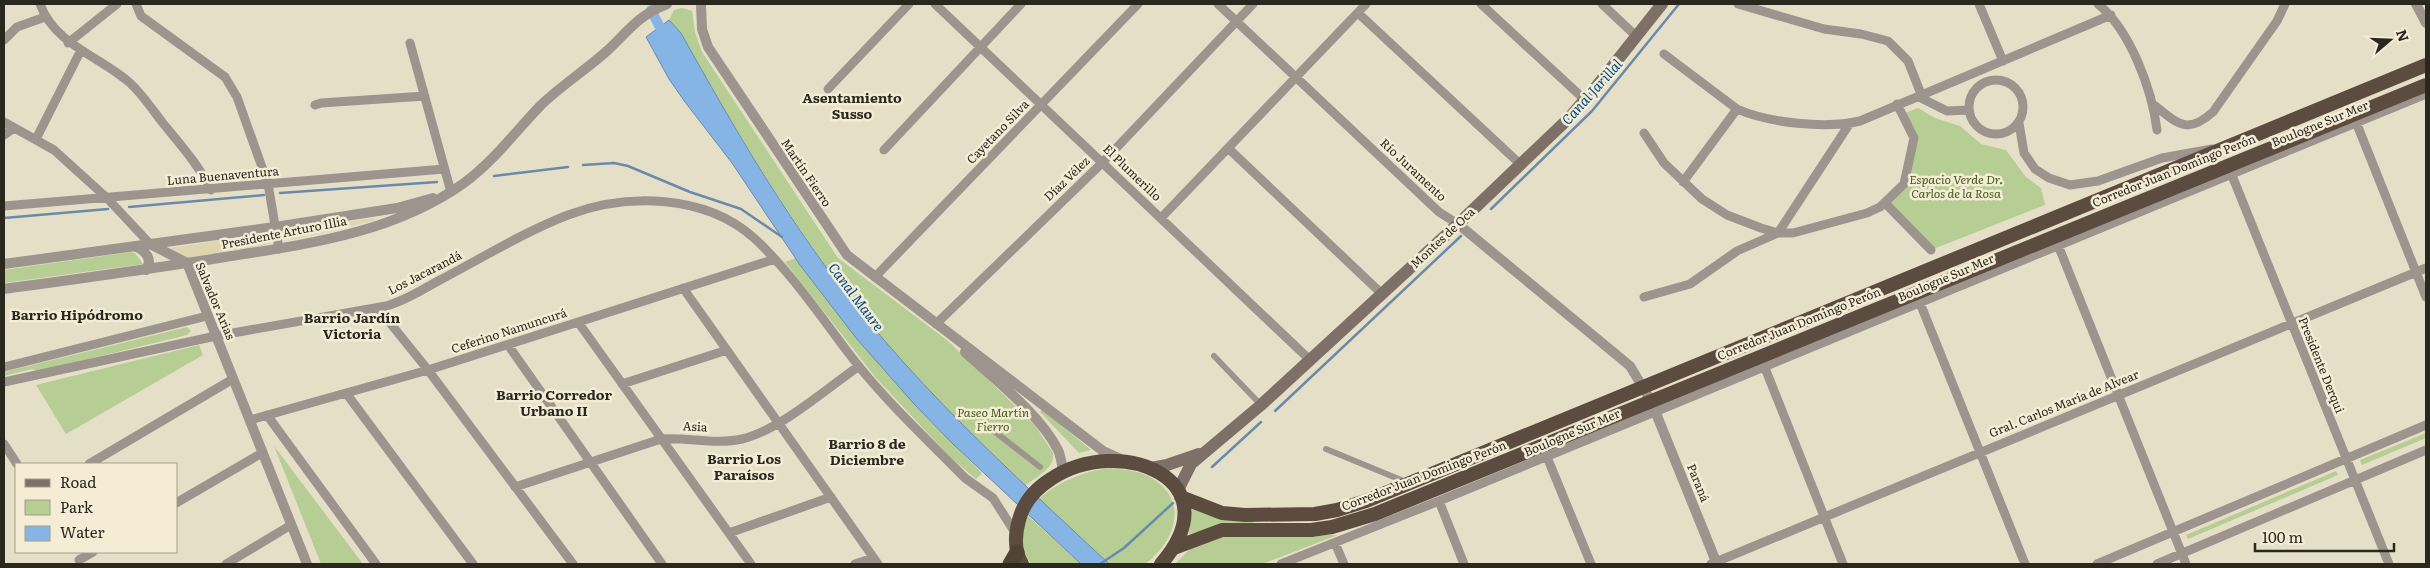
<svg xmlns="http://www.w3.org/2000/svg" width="2430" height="568" viewBox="0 0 2430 568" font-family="Literata,serif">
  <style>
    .green { fill: #b6cd94 }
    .sand { fill: #dfd5b1 }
    .water { fill: #86b4e5; stroke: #6a8aaa }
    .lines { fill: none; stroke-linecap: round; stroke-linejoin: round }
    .stream { stroke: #6a8aaa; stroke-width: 2.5 }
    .canal { stroke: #86b4e5; stroke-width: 10 }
    .pedestrian { stroke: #9d948e; stroke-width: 6 }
    .minor { stroke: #9d948e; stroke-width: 9 }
    .tertiary { stroke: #9d948e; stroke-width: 10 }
    .secondary { stroke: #7d7167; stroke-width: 12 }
    .trunk { stroke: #5c4c40; stroke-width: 14 }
    .motorway { stroke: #524235; stroke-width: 15 }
    .labels { text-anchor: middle; stroke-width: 5; stroke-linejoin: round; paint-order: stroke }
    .street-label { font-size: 12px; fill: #2a271f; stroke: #f4ecd5 }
    .park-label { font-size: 12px; font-style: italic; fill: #465d1d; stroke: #f4ecd5 }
    .water-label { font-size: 14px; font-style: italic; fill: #024b86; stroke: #f4ecd5 }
    .neighbourhood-label { font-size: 14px; font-weight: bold; fill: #2a271f; stroke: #f4ecd5 }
  </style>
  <rect width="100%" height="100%" fill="#e6dfc8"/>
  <path class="green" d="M682,8L692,11L695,32L702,52L838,258L948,341L1034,424L1053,453C1055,469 1036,477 1025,486C968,431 910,376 861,313C792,225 735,130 681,33L669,20L674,10Z
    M1918,108L1935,118L1960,126L1981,144L2006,150L2026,177L2041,188L2045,205L1931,250L1885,203L1904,184L1914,138L1902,114Z
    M131,252L135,253L143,264L4,283V270Z
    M796,258C854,337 913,405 982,473L976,479L950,457L876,378L785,262Z
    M187,327L191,331L187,335L48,369L40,371L32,369L4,376V372Z
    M199,345L203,355L66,434L36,385Z
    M1042,409L1091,450L1079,453L1040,412Z
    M2426,433V438L2362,465L2360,460Z
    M274,446L363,564H321Z
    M1110,468C1122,470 1136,470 1148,476C1190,498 1177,540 1145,564H1109L1039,499C1059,481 1084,471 1110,468Z
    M2336,471L2338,475L2188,539L2186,535Z
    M1192,506L1253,520V525L1220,526L1189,534Z
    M1028,516L1081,564H1031C1021,550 1020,531 1028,516Z
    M1338,535L1262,564H1175L1190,549L1222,536Z"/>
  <path class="sand" d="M374,218L375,220L292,240L287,238L288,231Z
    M267,233L271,236V243L254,249L186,259L170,248Z"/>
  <path class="water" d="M669,20L681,33C735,130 792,228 863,315C937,406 1024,484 1109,564H1081L953,444L915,405L856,338L800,265L732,163L685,102L669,79L646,37Z"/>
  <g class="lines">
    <path class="stream" d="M583,165L614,163L628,166L690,192L741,209L782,237
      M494,176L568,167
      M280,193L437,182
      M129,207L264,195
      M1491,209L1592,111L1679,4
      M4,218L108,209
      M1275,411L1461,236
      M1212,467L1261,422
      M1100,564L1124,548L1173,503"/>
    <path class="canal" d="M651,10L665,37"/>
    <path class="pedestrian" d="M1214,356L1261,405
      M990,428L1040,467
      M1326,449L1406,482"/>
    <path class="minor" d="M40,4C55,45 100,56 130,83C142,94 152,109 162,122C180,144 198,164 211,190
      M136,4L141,16L225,77L237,97L268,184L279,249
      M935,4L1310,360
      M1218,4L1439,212L1458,224
      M1481,4L1585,100
      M1602,4L1636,36
      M1738,4L1824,29L1861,34L1888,41L1908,61L1923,99L1947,111L1969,110
      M1979,4L2003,61
      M2098,4C2130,30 2152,89 2157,130
      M1358,13L1520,164
      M4,40L17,27L45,17
      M68,43L117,4
      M410,43L451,192
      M1664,54L1737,109C1769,123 1826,129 1860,121L2111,15
      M1969 107a27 27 0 1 1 54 0a27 27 0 1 1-54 0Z
      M828,89L909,4
      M315,105L321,103L425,96
      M2154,105C2178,124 2187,135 2213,112L2277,21L2285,4
      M4,122L54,150L107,198L150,244
      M2356,122L2426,297
      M2019,123L2024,153L2035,169L2049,178L2070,185L2098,181L2162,158L2212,149
      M1644,133L1664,163L1702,199L1727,215L1761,228L1778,233H1793L1867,213L1880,207L1904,184L1914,138L1897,104
      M4,135L14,128
      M36,139L81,50
      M1229,149L1382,294
      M884,150L1021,4
      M2231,173L2389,564
      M1683,182L1737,109
      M1885,203L1931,250
      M4,206L444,169
      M1161,218L1366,4
      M2058,245L2186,564
      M875,277L1138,4
      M683,288L878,564
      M1644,297L1690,284L1737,251L1778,233L1850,123
      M1920,303L2025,564
      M378,308L428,370L573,564
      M578,322L751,564
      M936,324L1103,162L1253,4
      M508,345L662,564
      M4,367L207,316
      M1765,368L1843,564
      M4,382L216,336L386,306C405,301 423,289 440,280C482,258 524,232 568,215C627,193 705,194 754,238C794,275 824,322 857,364C885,399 918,431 950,463L965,478L993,498L1016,534
      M622,384L727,350
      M346,393L473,564
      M267,415L376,564
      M250,420L428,370L775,259
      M4,444L17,464
      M1547,457L1591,564
      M89,464L233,379
      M515,487L661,439C687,437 716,445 742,439C780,430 826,389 859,366
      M1439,501L1464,564
      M176,503L262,453
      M729,533L831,497
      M1335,543L1344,564
      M79,560L93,552
      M226,564L291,525
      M855,564L873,558
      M1281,564L1439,501L2426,94
      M1711,564L2426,268
      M2097,564L2426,425
      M2157,564L2426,450"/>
    <path class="tertiary" d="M701,4L702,29L708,47L847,255L1103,451L1123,460
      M2416,4L2426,23
      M1458,224L1630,366L1651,401L1717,564
      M150,244L187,263L307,564
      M135,246C146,251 153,259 146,270
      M4,264L275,227L397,208L433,198
      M4,289C77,279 151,269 225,257C308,244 394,233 464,183C494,161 515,132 541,105C562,85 587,69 608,50C629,30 639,15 667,4
      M965,352C995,380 1039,413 1058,450C1061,456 1062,465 1063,472"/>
    <path class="secondary" d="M1151,468L1167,465L1199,454
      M1178,490L1191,464L1261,405L1458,224L1568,119L1596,87L1662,4"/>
    <path class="trunk" d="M1181,497L1222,513L1245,515L1315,514L1337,510L1366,501L2426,65
      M1174,548L1222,530H1311L1332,527L1375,514L2426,85
      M1022,564C1014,550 1015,534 1019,520C1024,501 1035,489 1051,479C1120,433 1234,480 1161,564"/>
    <path class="motorway" d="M1010,564L1017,552"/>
  </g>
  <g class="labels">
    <g class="street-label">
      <text transform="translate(2320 124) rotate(-22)" y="4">Boulogne Sur Mer</text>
      <text transform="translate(998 132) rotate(-46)" y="4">Cayetano Silva</text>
      <text transform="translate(1413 170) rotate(43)" y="4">Río Juramento</text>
      <text transform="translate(2174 171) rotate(-22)" y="4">Corredor Juan Domingo Perón</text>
      <text transform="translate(806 173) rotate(56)" y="4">Martín Fierro</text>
      <text transform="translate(1132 173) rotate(44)" y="4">El Plumerillo</text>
      <text transform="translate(223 176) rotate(-5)" y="4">Luna Buenaventura</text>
      <text transform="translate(1067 179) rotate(-44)" y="4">Díaz Vélez</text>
      <text transform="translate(284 233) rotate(-11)" y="4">Presidente Arturo Illia</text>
      <text transform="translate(1443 238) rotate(-43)" y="4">Montes de Oca</text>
      <text transform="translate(425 273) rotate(-27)" y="4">Los Jacarandá</text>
      <text transform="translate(1946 278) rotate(-23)" y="4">Boulogne Sur Mer</text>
      <text transform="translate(215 301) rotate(67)" y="4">Salvador Arias</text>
      <text transform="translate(1799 324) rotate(-22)" y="4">Corredor Juan Domingo Perón</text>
      <text transform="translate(509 331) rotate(-18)" y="4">Ceferino Namuncurá</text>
      <text transform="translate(2321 365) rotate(68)" y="4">Presidente Derqui</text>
      <text transform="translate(2064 404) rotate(-22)" y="4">Gral. Carlos María de Alvear</text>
      <text transform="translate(695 427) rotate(3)" y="4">Asia</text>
      <text transform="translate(1572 433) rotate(-23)" y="4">Boulogne Sur Mer</text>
      <text transform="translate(1424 476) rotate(-21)" y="4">Corredor Juan Domingo Perón</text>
      <text transform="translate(1698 483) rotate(68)" y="4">Paraná</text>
    </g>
    <g class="park-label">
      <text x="1956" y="184">Espacio Verde Dr.<tspan x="1956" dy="14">Carlos de la Rosa</tspan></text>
      <text x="993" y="417">Paseo Martín<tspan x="993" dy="14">Fierro</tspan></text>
    </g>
    <g class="water-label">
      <text transform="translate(1592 92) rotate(-48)" y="5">Canal Jarillal</text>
      <text transform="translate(856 297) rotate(53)" y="5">Canal Maure</text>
    </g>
    <g class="neighbourhood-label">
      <text x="852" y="103">Asentamiento<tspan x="852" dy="16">Susso</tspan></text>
      <text x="77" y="320">Barrio Hipódromo</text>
      <text x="352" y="323">Barrio Jardín<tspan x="352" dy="16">Victoria</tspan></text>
      <text x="554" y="400">Barrio Corredor<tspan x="554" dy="16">Urbano II</tspan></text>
      <text x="867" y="449">Barrio 8 de<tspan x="867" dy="16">Diciembre</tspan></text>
      <text x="744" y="464">Barrio Los<tspan x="744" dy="16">Paraísos</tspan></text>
    </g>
  </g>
  <rect width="2430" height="568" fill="none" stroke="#2a271f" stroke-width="10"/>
  <rect x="15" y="463" width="162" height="90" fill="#f4ecd5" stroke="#a39d8c"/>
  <rect x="25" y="479" width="25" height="8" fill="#7d7167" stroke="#a39d8c"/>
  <text x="60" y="488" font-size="15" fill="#2a271f">Road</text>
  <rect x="25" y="500" width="25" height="15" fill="#b6cd94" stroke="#a39d8c"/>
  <text x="60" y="513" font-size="15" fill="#2a271f">Park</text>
  <rect x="25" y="526" width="25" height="15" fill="#86b4e5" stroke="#a39d8c"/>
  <text x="60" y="538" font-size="15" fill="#2a271f">Water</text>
  <g transform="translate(2390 40) rotate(71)" stroke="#f4ecd5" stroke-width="4" paint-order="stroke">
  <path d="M0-4L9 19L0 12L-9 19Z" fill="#2a271f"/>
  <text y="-8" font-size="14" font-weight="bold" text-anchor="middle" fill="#2a271f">N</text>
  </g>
  <path d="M2255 543v8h139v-8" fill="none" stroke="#2a271f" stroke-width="2.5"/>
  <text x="2262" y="543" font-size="15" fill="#2a271f" stroke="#f4ecd5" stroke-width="4" paint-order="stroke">100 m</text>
</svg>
